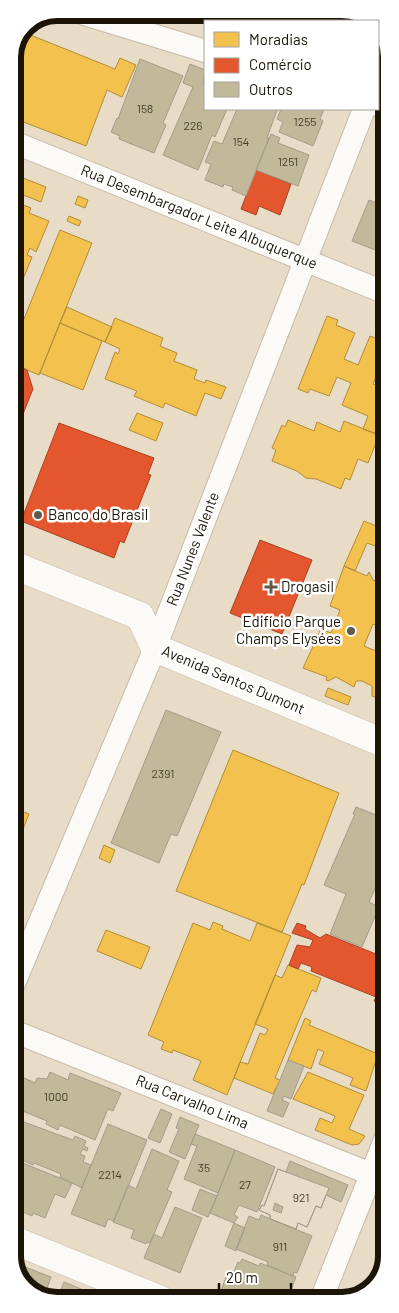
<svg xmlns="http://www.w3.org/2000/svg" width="399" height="1313" viewBox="0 0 399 1313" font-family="Barlow,sans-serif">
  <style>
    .homes { fill: #f2c14e; stroke: #b28d38 }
    .shops { fill: #e4572e; stroke: #a84322 }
    .building { fill: #c2b99b; stroke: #a39c8a; fill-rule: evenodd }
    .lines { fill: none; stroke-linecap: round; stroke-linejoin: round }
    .lane-casing { stroke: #c5baa9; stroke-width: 12 }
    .street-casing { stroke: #c5baa9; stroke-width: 24 }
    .secondary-casing { stroke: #c5baa9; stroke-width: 29 }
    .primary-casing { stroke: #c5baa9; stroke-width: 29 }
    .lane { stroke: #fcfaf6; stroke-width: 11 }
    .street { stroke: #fcfaf6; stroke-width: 22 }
    .secondary { stroke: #fcfaf6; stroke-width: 28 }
    .primary { stroke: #fcfaf6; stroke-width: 28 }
    .poi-dot { fill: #645a49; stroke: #fff; stroke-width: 2 }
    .labels { text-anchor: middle; stroke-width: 5; stroke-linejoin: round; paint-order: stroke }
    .number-label { font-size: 12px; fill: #463d2b }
    .street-label { font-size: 15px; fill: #1c1406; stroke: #fff }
    .poi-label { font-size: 15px; fill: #1c1406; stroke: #fff; text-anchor: start }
    .rim { fill: none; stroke: #1c1406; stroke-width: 6 }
  </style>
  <rect width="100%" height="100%" fill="#e9dcc6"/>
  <path class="homes" d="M127,13H162L158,22Z
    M186,13H248L245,21H214Z
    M248,13H264L261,21H245Z
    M23,32L115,69L120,58L136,65L122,97L107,90L86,146L13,118V54Z
    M13,174L46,187L41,202L13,191Z
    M78,196L88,200L85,208L75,204Z
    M13,201L31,208L29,213L49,221L36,252L30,248L27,255L32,257L13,304Z
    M69,216L81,221L79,226L67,221Z
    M60,230L92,243L39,375L13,364V346Z
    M67,307L112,327L105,342L60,323Z
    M327,316L338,320L336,325L355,333L344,359L358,365L370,336L386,342V375L378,372L373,384L383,388L379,397L386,399V419L379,435L363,429L368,416L342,405L351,383L337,377L329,396L310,389L308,393L298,389Z
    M115,318L163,338L160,346L177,353L174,361L197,370L194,379L205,383L206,380L226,387L221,399L205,393L196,416L165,403L163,408L134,396L137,391L105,379L115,352L118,354L120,349L105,342Z
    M60,323L102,341L83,390L40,373Z
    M137,413L163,423L156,441L129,430Z
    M288,420L314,431L317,422L340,432L344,421L379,435L368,463L358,459L350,480L345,478L341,489L316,479L306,478L297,471L272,461L276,450L272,448L282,425L285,427Z
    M364,521L386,530V550L367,543L355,571L344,566Z
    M344,566L367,576L369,572L373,580L386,584V629L373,624L364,646L386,655V691L377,698L372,696V686L362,681H356L354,687L336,677L328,681L326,680L327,677L303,668L321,629L331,633L340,610L330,606Z
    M328,688L351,697L348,705L325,696Z
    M233,750L339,793L304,885L302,884L282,932L176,891Z
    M13,808L29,814L13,854Z
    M104,845L115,850L110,863L99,858Z
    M213,922L223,926L222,929L250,941L257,923L291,936L227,1095L193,1080L201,1061L173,1050L172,1053L161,1049L164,1042L148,1035L193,923L210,930Z
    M106,930L150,947L141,969L97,951Z
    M288,965L321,978L316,992L312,990L299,1020L275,1078L280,1080L273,1094L234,1078L240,1062L248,1064L260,1033L265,1035L268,1029L255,1024L275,975L282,978Z
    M305,1018L311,1021L309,1025L378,1054L366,1091L350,1085L353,1078L319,1064L324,1052L318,1049L311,1069L288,1060Z
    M308,1072L364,1095L349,1129L365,1136L359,1144L352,1145L315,1130L320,1118L332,1123L335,1116L293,1099Z"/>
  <path class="shops" d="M256,170L291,184L280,215L259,206L256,215L241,209Z
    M13,364L27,370L33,389L13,439Z
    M59,423L154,458L148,474L151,475L124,543L120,541L114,558L21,521Z
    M260,540L312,560L282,634L230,613Z
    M297,923L306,926L305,929L320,938L326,934L386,958V1006L374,1001L376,997L311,971L312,967L301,963L298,969L289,965L297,945L310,947L313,940L292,933Z"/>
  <path class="building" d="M287,13H305L321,19L323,14L321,13H348L354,16L352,21H283Z
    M140,59L183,76L163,123L166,125L154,153L119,139L120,136L111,132L117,118L118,119Z
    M190,64L205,70L203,85L205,86V109H227L215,137L212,135L198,170L163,155L193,87L183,83Z
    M237,109H281L277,110L267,138H269L246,196L232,190L233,187L224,184L223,187L205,180L211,164L205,162L214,141L222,144Z
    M281,109H324L320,119L323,121L313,146L279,132L283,122L277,119Z
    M271,134L280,138L278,143L309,155L298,186L256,170Z
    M386,156V182L377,178Z
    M369,200L379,204L381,201L386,203V260L376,256L378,251L352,241Z
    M166,710L221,732L177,836L171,834L159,863L111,843Z
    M356,807L376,815L377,812L386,816V891L380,889L382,884L378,882L369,902L379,907L362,947L330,934L346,894L324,885L355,814H353Z
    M386,891V911L379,908Z
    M288,1060L304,1066L291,1099L284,1096L282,1100L289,1103L283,1117L267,1111Z
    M50,1072L68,1080L70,1073L121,1093L113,1111L108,1109L95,1140L60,1125L58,1130L46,1124L47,1121L13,1107V1087L18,1075L35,1083L37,1078L47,1079Z
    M161,1109L172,1114L160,1143L148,1138Z
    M180,1117L199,1125L185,1159L169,1152L179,1129L176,1128Z
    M13,1118L73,1140L75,1136L86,1141L84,1146L88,1148L87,1151L83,1149L80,1154L85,1156L83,1162L91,1165L82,1188L60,1177L61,1174L34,1163L33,1165L20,1159L19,1162L13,1159Z
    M108,1124L147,1140L114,1221L108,1219L105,1227L71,1214Z
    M195,1134L235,1150L218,1193L184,1179L197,1146L191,1144Z
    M152,1149L179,1161L167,1190L172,1192L150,1243L147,1242L146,1244L131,1238L134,1230L113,1222L128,1185L136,1189Z
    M235,1150L275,1167L257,1212L239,1205L234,1215L238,1217L234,1223L210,1213Z
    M13,1159L72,1183L65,1198L55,1194L45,1218L33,1213L32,1216L16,1209L15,1212L13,1211Z
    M290,1161L348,1185L341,1202L326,1195L321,1208L316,1206L307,1227L298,1223L296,1229L270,1219V1215L259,1210L262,1205L264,1206L278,1169L286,1172ZM275,1203L283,1207L281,1213L273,1210Z
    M278,1169L329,1188L321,1208L316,1206L307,1227L298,1223L296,1229L270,1219V1215L259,1210L262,1205L264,1206Z
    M200,1189L217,1196L208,1217L192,1210Z
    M175,1207L202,1218L180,1273L144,1258L154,1234L162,1238Z
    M261,1215L312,1236L297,1273L294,1272L293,1276L267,1265L268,1262L236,1249L249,1216L259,1220Z
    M234,1223L245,1228L236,1251L225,1246Z
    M242,1259L259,1266L260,1263L296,1277L287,1300H237L220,1293L228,1272L233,1274L238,1262L240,1263Z
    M13,1262L25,1267L21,1279L13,1265Z
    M25,1267L51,1277L44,1297L27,1289L21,1279Z
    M64,1282L108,1300H57Z"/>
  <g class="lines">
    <defs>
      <path id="lane" d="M115,1300L121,1284"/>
      <path id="street" d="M81,13L205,51
        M378,76L386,56
        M378,105L386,107
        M13,142L386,293
        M13,986L155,648L364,109
        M13,1031L371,1174
        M321,1300L386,1137"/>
      <path id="secondary" d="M13,1240L161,1300"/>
      <path id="primary" d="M13,565L140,616L155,648L386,744"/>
    </defs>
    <use href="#lane" class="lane-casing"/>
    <use href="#street" class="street-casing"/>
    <use href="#secondary" class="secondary-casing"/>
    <use href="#primary" class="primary-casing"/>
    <use href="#lane" class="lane"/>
    <use href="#street" class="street"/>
    <use href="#secondary" class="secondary"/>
    <use href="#primary" class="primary"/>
  </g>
  <g class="poi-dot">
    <circle cx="38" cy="515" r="5"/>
    <path d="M268.5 579.5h5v5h5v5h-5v5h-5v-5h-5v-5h5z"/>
    <circle cx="351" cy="631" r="5"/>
  </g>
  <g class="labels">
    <g class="number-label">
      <text x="145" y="113">158</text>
      <text x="305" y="126">1255</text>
      <text x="193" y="130">226</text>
      <text x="241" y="146">154</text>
      <text x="288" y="166">1251</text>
      <text x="163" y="778">2391</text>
      <text x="56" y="1101">1000</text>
      <text x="204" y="1172">35</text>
      <text x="110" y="1179">2214</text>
      <text x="245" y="1189">27</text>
      <text x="301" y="1202">921</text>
      <text x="280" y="1251">911</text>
    </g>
    <g class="street-label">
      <text transform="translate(199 217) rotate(22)" y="5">Rua Desembargador Leite Albuquerque</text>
      <text transform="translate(193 549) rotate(-69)" y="5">Rua Nunes Valente</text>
      <text transform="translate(233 680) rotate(23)" y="5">Avenida Santos Dumont</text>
      <text transform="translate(192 1102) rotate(22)" y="5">Rua Carvalho Lima</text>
    </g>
    <g class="poi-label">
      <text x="48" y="520">Banco do Brasil</text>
      <text x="281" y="592">Drogasil</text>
      <text x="341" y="627" text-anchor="end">Edifício Parque<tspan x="341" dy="17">Champs Elysées</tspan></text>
    </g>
  </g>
  <path d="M0 0H399V1313H0ZM57 21H342A36 36 0 0 1 378 57V1256A36 36 0 0 1 342 1292H57A36 36 0 0 1 21 1256V57A36 36 0 0 1 57 21Z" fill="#fff" fill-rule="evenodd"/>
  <path class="rim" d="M57 21H342A36 36 0 0 1 378 57V1256A36 36 0 0 1 342 1292H57A36 36 0 0 1 21 1256V57A36 36 0 0 1 57 21Z"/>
  <rect x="204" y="20" width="175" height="90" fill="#ffffff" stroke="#a4a19b"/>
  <rect x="214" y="32" width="25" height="15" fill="#f2c14e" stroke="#a4a19b"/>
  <text x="249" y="45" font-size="15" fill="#1c1406">Moradias</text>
  <rect x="214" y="58" width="25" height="15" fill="#e4572e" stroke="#a4a19b"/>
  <text x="249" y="70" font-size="15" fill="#1c1406">Comércio</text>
  <rect x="214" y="82" width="25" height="15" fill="#c2b99b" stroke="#a4a19b"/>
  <text x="249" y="95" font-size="15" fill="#1c1406">Outros</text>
  <path d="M219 1283v8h72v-8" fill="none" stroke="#1c1406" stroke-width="2.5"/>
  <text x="226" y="1283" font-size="15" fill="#1c1406" stroke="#ffffff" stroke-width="4" paint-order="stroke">20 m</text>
</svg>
